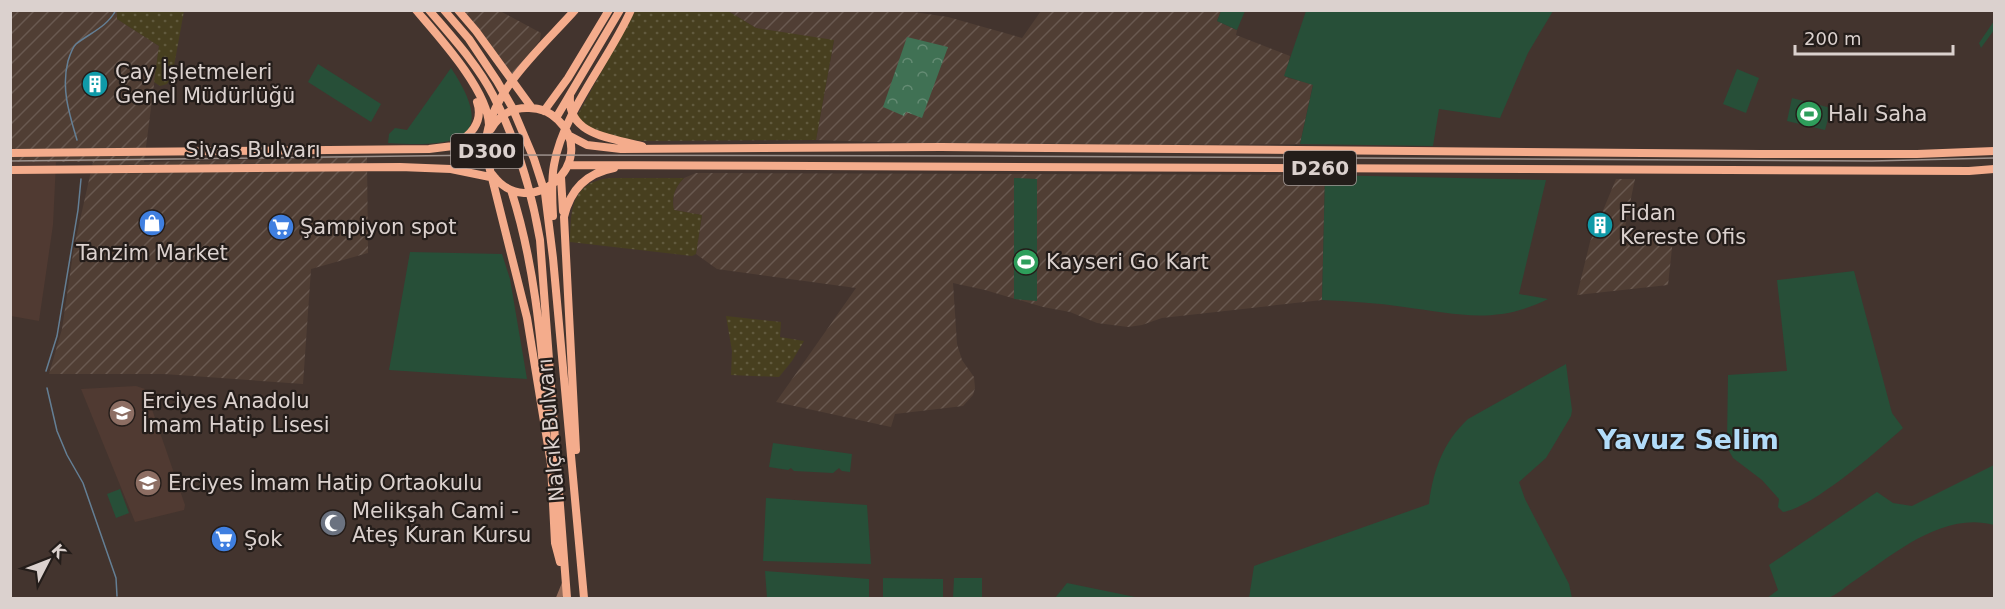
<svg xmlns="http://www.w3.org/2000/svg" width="2005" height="609" viewBox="0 0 2005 609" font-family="'DejaVu Sans',sans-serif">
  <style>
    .built { fill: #503a32 }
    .industrial { fill: url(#industrial-furrows) }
    .grass { fill: #274f38 }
    .forest { fill: url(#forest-crowns) }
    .sand { fill: url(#sand-dots) }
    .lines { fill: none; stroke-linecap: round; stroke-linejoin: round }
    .stream { stroke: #647f95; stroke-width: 1.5 }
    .tertiary { stroke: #946b59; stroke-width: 6 }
    .trunk { stroke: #f4ac8c; stroke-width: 8 }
    .tram { stroke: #9c908b; stroke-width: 1.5 }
    .labels { text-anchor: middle; stroke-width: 4.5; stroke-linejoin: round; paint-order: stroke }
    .shield { fill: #241d1a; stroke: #a49b98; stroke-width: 1.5 }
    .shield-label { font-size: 20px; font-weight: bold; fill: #dbd1ce }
    .poi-label { font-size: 21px; fill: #dbd1ce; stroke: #241d1a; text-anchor: start }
    .street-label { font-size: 21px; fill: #dbd1ce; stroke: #241d1a }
    .district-label { font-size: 27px; font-weight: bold; fill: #b2dcf9; stroke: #241d1a }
  </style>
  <defs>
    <pattern id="industrial-furrows" width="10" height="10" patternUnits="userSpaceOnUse" patternTransform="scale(1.5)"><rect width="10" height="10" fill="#503e34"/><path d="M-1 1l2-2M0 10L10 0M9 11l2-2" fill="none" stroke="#695950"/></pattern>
    <pattern id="forest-crowns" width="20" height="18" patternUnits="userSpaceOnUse" patternTransform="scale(1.5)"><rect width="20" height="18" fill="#407154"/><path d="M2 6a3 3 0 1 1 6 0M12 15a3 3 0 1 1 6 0" fill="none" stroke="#648b73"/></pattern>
    <pattern id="sand-dots" width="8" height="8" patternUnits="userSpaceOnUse" patternTransform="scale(1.5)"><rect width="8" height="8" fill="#473f1f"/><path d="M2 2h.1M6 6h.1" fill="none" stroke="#615a3e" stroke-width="1.8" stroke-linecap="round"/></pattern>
  </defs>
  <rect width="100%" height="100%" fill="#43342e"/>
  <path class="built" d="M10,162H56L53,225L39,321L11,316Z
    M136,386L145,389L185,505L184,510L135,522L81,389Z"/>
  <path class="industrial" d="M11,11H117V19L159,46L144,162L367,157L368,253L311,269L303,384L164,374H49L62,329L74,247L93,162H11Z
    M460,11H500L541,33L540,40L513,75Z
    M728,11H907L948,17L1022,38L1041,11H1221L1217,21L1237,30L1236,35L1290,56L1285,77L1313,84L1300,144L1173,145L937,144L816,140L834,41L756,28Z
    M696,173L1325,175L1322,300L1162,318L1142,325L1128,327L1097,323L1070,312L1043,307L985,290L953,283L957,344L962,360L974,377L975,388L973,395L963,406L895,414L891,427L776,402L856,288L717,269L696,254L702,215L674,210L673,206L674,193L678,185L684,178Z
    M1616,179H1635L1625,227L1673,239L1668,285L1577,295L1590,242Z"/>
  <path class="grass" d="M1221,11H1245L1237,30L1217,21Z
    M1306,11V10L1553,11L1528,53L1500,118L1439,109L1433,146L1300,144L1313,85L1284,76Z
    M1994,21V30L1981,48L1979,43Z
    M318,64L381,104L371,122L308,82Z
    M451,68C501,143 453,147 388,143L389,134L395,128L407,130Z
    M1737,69L1759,78L1746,113L1723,104Z
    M1792,98L1831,108L1825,130L1787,121Z
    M1325,175L1546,180L1519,294L1548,299C1496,325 1457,314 1404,307C1377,303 1349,301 1322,300Z
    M1014,178L1037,179V301L1014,299Z
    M410,252L502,254L510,279L527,379L389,370Z
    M1854,271L1892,413L1903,428C1880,449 1812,508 1783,512L1778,507L1779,499L1762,480L1733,458L1728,449L1727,442L1728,375L1787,371L1777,280Z
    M1566,364L1572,410L1571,416L1546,458L1519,482L1525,499L1569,584L1572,598H1249L1254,566L1429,504C1433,471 1443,442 1468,419Z
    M773,443L852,454L850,472L842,471L839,468L833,473L794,471L791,468L788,470L769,467Z
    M1994,465V525C1943,511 1894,554 1854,581C1846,586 1836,596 1827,598C1816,601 1780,599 1767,598L1778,590L1769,565L1877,492L1893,503L1912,506Z
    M120,489L129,513L116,518L107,494Z
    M766,498L867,505L871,564L763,561Z
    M765,571L869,579V598H767Z
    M883,578L943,579V598H883Z
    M954,578H982V598H953Z
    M1067,583L1140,598H1055Z"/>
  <path class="forest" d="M907,37L948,47L922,118L906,112L904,116L883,107Z"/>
  <path class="sand" d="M117,11H184L172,77L167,84L160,86L154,82L159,46L117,19Z
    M635,11H728L756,28L834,40L816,140L642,141L616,137L587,127L577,116Z
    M609,178H684C675,187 671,198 674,210L702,215L696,254L692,256L570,242C571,211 570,183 609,178Z
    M726,316L781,322L780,337L804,341L792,361L779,377L731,375L732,351Z"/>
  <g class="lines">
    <path class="stream" d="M77,140C69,113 61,88 68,61C70,55 72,48 76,44C90,33 107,27 116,10
      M46,371L57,336L78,210L81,179
      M47,388L57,431L67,455L83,483L116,578L117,596"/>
    <path class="tertiary" d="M559,598L565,583"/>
    <path class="trunk" d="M416,10C438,36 488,90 489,125
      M429,10C452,37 477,64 493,95C517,141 531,189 540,240L567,598
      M444,10L469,39L497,81L512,107L534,159L545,193L553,258L584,598
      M458,10L476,31L532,108
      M570,96C567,136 613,138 642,146
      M544,111L568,78L609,10
      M556,118L620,10
      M491,129C499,115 513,107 529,108C540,108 550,112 558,120C601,162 529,225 492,174
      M568,135L587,145L621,149L941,147L1760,154H1917L1994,151
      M453,145C470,137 484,122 477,102
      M10,153L429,149L485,142
      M568,165L1969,171L1994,169
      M10,170L400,167L451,169L495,178
      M561,177L563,211
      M511,190C534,261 541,337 547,411
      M553,216C552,199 551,181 554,165C563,112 609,60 631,10
      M576,450L564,217C570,190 587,173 614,168
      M560,562L555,543L551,464L527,318L488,162C488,153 486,143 487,134C495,87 544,45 575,10"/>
    <path class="tram" d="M10,161L485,155L984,156L1872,161L1994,158"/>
  </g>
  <defs>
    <symbol id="building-disc" viewBox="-11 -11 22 22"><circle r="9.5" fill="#0f9aa8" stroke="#241d1a"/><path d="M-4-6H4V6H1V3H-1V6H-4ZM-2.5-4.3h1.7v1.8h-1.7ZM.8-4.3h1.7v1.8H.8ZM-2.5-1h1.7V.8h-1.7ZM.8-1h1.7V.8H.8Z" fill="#fff"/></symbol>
    <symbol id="stadium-disc" viewBox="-11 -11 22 22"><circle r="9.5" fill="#2e9e5b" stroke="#241d1a"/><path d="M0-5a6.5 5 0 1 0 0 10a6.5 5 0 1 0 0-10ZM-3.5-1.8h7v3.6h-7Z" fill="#fff"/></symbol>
    <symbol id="shop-disc" viewBox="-11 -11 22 22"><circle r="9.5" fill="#3f7fe0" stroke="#241d1a"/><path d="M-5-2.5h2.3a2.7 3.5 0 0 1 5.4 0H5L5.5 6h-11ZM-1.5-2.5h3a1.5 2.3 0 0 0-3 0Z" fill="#fff"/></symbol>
    <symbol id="supermarket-disc" viewBox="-11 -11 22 22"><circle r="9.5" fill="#3f7fe0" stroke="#241d1a"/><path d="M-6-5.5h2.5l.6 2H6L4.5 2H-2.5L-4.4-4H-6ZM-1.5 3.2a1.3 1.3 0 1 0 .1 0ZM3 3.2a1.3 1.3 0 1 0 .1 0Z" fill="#fff"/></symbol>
    <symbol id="school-disc" viewBox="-11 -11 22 22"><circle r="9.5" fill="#8d6e63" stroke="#241d1a"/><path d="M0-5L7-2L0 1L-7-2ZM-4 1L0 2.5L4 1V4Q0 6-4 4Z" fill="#fff"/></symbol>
    <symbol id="mosque-disc" viewBox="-11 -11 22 22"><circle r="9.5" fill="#6b7280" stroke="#241d1a"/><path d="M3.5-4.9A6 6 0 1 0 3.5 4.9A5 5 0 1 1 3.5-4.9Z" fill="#fff"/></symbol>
  </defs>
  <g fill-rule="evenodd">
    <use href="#building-disc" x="80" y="69" width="30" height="30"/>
    <use href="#stadium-disc" x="1794" y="99" width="30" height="30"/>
    <use href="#shop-disc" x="137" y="208" width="30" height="30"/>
    <use href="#building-disc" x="1585" y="210" width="30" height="30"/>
    <use href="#supermarket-disc" x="266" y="212" width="30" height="30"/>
    <use href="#stadium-disc" x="1011" y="247" width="30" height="30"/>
    <use href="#school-disc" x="107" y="398" width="30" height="30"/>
    <use href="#school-disc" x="133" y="468" width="30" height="30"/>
    <use href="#mosque-disc" x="318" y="508" width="30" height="30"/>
    <use href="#supermarket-disc" x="209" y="524" width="30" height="30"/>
  </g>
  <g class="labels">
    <g class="shield">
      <rect x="451" y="134" width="72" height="34" rx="4.5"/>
      <rect x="1284" y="151" width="72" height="34" rx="4.5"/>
    </g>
    <g class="shield-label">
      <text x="487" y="158">D300</text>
      <text x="1320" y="175">D260</text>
    </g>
    <g class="poi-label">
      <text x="115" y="79">Çay İşletmeleri<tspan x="115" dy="24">Genel Müdürlüğü</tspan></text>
      <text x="1828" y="121">Halı Saha</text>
      <text x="1620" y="220">Fidan<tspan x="1620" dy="24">Kereste Ofis</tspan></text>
      <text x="300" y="234">Şampiyon spot</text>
      <text x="152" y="260" text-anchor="middle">Tanzim Market</text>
      <text x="1046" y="269">Kayseri Go Kart</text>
      <text x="142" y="408">Erciyes Anadolu<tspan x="142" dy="24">İmam Hatip Lisesi</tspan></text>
      <text x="168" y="490">Erciyes İmam Hatip Ortaokulu</text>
      <text x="352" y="518">Melikşah Cami -<tspan x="352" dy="24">Ateş Kuran Kursu</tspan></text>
      <text x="244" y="546">Şok</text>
    </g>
    <g class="street-label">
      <text x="253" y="157">Sivas Bulvarı</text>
      <text transform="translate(551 430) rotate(-95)" y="7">Nalçık Bulvarı</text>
    </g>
    <g class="district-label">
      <text x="1688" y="449">Yavuz Selim</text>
    </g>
  </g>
  <rect width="2005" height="609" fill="none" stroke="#dbd1ce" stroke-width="24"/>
  <g transform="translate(48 561) rotate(48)" stroke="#241d1a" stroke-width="4.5" paint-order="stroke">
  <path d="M0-4.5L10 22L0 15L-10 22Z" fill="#dbd1ce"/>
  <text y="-9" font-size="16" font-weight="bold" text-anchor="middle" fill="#dbd1ce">K</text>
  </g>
  <path d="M1795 45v9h158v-9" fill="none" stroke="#dbd1ce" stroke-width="3"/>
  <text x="1804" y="45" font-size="18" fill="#dbd1ce" stroke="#241d1a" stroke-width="4.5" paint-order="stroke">200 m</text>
</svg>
